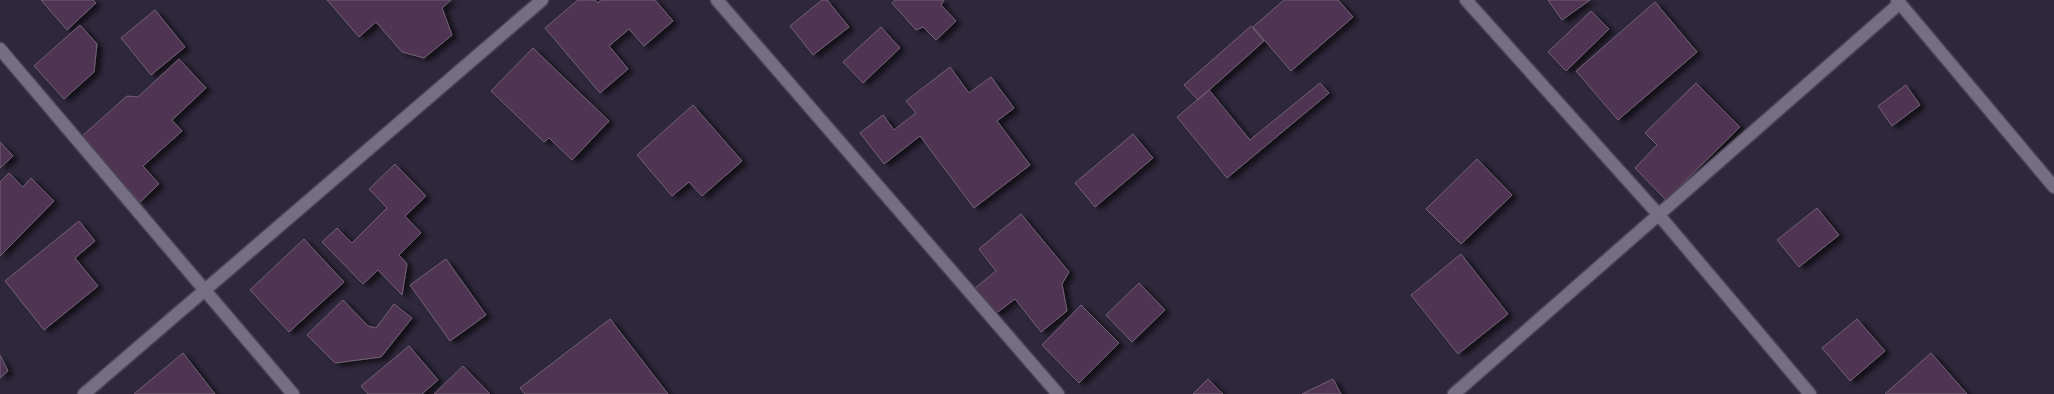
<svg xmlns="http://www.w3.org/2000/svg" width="2054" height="394" viewBox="0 0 2054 394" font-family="'Zilla Slab',serif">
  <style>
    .building { fill: #4f3453; stroke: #726174; filter: url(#shadow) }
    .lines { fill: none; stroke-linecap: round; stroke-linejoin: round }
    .street-casing { stroke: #4c4556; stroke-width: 15 }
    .secondary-casing { stroke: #4c4556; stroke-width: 15 }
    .street { stroke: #766e85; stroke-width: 12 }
    .secondary { stroke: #766e85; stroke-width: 12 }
  </style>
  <defs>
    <filter id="shadow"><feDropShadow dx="5.5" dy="3" stdDeviation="2.5" flood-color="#0009"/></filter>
  </defs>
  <rect width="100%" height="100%" fill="#2f283c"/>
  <path class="building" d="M41,0H93L96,3L67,30Z
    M327,0H451L442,8L452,35L424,58L402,52L376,22L359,37Z
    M578,0H595L598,3L601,0H655L673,21L644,46L629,29L609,46L628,69L600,93L545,28Z
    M822,0H827L849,27L813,55L790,26Z
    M895,0H944L941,5L956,21L936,40L923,27L916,30L892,3Z
    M1284,0H1338L1353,17L1291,71L1253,27Z
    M1548,0H1590L1562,20Z
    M1655,2L1697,52L1618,120L1576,71Z
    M155,10L185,47L151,75L121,38Z
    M1591,11L1609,29L1566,71L1548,52Z
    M80,25L97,44L94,72L64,99L34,66Z
    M1251,26L1264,41L1198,100L1184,85Z
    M881,27L900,48L863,83L843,62Z
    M533,48L609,121L572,160L549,138L544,142L491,91Z
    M179,59L206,88L172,120L182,131L143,166L159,184L140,202L81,137L127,96L138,97Z
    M950,67L969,93L991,77L1014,108L997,121L1030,165L974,208L920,136L884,164L860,133L883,115L894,130L916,113L906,101Z
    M1320,83L1329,93L1227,178L1177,117L1209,90L1250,140Z
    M1696,83L1740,127L1666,200L1635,168L1657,145L1645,133Z
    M1906,85L1920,105L1892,126L1878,106Z
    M693,105L742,161L702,196L689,182L672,196L637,155Z
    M1133,134L1153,158L1095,207L1075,183Z
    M0,142L13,156L0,168Z
    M1477,159L1512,195L1461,244L1426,209Z
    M395,164L426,196L405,216L421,233L399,255L407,264L402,295L378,270L363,284L322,242L337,228L352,243L387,208L369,189Z
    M9,173L23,187L31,178L54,201L0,256V182Z
    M1817,208L1839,235L1799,267L1777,240Z
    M1021,214L1069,272L1062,284L1067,311L1041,332L1015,299L995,314L974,289L996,271L979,249Z
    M79,221L95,241L75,258L98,286L44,330L5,281Z
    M304,239L344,282L289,332L250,290Z
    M1461,254L1508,314L1458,354L1411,295Z
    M446,259L486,315L450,341L410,285Z
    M1139,283L1165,310L1132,342L1106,315Z
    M343,300L368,326L376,328L394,304L412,318L381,357L335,363L307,335Z
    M1081,305L1119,343L1079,383L1042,345Z
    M610,319L668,394H525L520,388Z
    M1857,319L1885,351L1850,381L1822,348Z
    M409,346L438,380L422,394H368L361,386Z
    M183,353L215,394H134Z
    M1931,353L1967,394H1885Z
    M0,355L8,371L0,378Z
    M463,366L490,394H434Z
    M1208,379L1223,394H1193Z
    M1333,379L1341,394H1302Z"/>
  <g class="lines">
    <defs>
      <path id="street" d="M717,0L1058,394
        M1466,0L1658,214L1810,394
        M0,49L293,394
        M84,394L542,0
        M1454,394L1900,3"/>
      <path id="secondary" d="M1897,0L2054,187"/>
    </defs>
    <use href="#street" class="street-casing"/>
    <use href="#secondary" class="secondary-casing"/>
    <use href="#street" class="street"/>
    <use href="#secondary" class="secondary"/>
  </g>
</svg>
